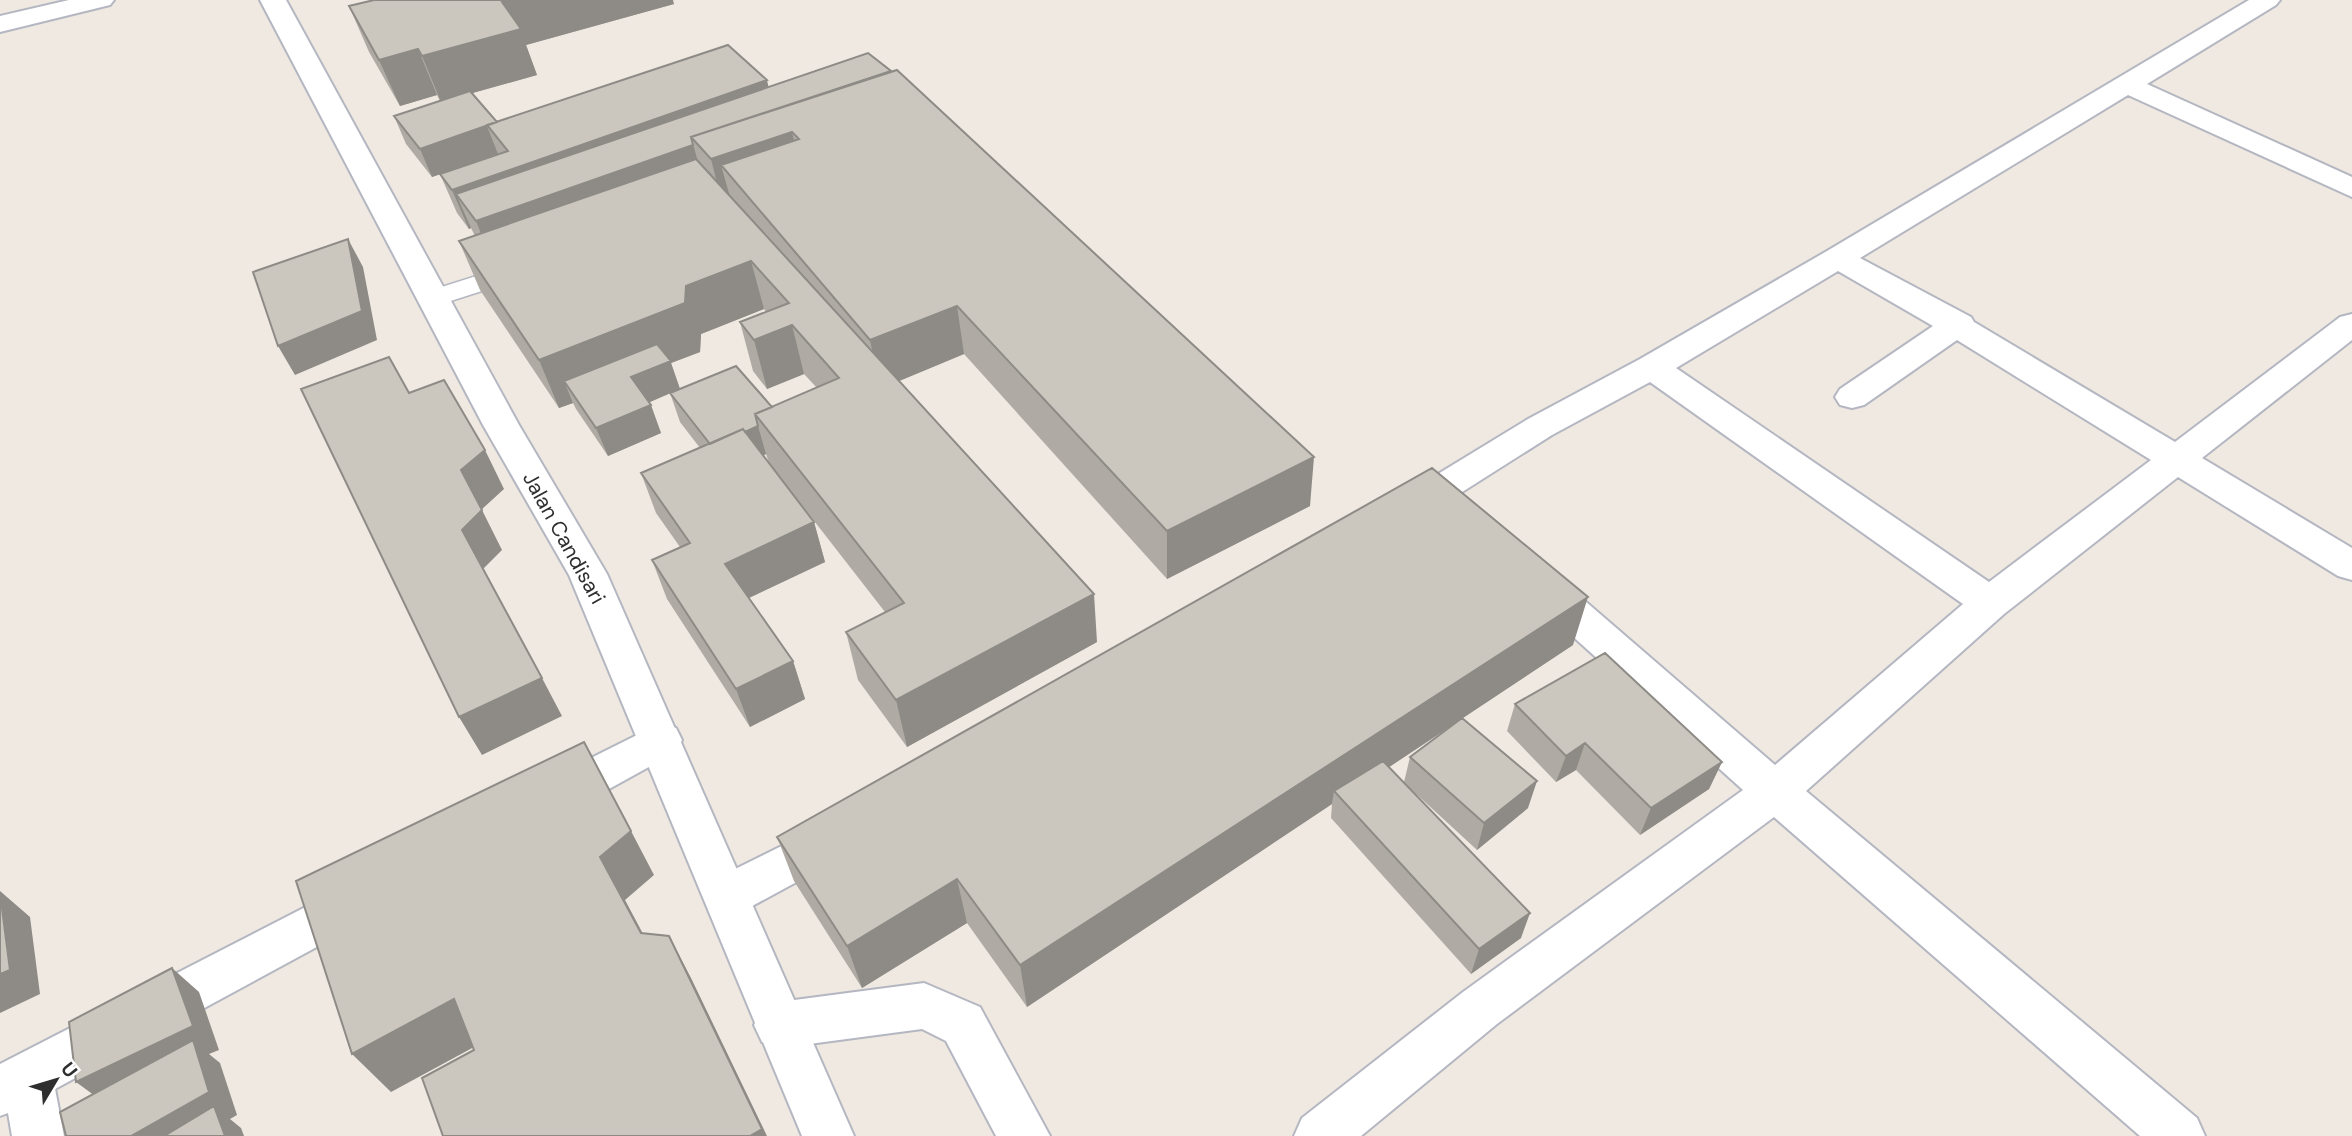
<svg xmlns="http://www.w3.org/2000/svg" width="2352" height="1136" viewBox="0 0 2352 1136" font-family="'DM Sans',sans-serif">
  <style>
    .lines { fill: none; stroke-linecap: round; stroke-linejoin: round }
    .lane-casing { stroke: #b4b7c1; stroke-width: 3 }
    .street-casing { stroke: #b4b7c1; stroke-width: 4 }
    .secondary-casing { stroke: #b4b7c1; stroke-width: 4 }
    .lane { fill: #fff; fill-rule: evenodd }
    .street { fill: #fff; fill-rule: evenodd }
    .secondary { fill: #fff; fill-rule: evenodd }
    .wall { fill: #afaba4; fill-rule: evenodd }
    .shaded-wall { fill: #8e8b86 }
    .building { fill: #cbc7bf; stroke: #8e8b86; stroke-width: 2 }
    .labels { text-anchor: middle; stroke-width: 7; stroke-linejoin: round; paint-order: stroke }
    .street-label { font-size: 21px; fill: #2e2e2e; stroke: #fff }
  </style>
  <rect width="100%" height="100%" fill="#efe9e1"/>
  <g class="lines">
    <defs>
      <path id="lane" d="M517,263L526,265L530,271L526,277L435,306L426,304L422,298L426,292Z"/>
      <path id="street" d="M69,0H114L110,5L0,32V16Z
        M2249,0H2280L2276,5L2147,84L2352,177V197L2128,95L1860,258L1971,317L1974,322L2175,442L2340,317L2352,314V340L2202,458L2352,548V580L2338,576L2178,477L2004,614L1806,791L2197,1118L2205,1136H2140L1774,817L1497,1024L1361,1136H1294L1302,1118L1463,992L1743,790L1528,596L1523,586L1528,576L1542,571L1556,576L1775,765L1963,604L1650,382L1552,435L1418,520L1405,524L1392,520L1386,511L1392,502L1528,419L1640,359L1827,251ZM1838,271L1933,326L1840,389L1835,397L1840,405L1852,408L1864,405L1957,340L2151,460L1989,582L1676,368Z
        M661,723L676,728L682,740L676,752L571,810L555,816L539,810L533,797L539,784Z
        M834,820L850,825L856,839L850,853L743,911L727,917L711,911L704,896L711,881Z
        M356,881L372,887L379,902L372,917L55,1089L64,1136H12L8,1113L0,1116V1064Z
        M924,983L980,1007L1050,1136H996L946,1041L922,1029L779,1048L762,1042L754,1025L762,1008L779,1002Z"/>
      <path id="secondary" d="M260,0H286L519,425L607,574L854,1136H802L569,575L483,425Z"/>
    </defs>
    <use href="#lane" class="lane-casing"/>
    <use href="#street" class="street-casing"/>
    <use href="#secondary" class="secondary-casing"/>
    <use href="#lane" class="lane"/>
    <use href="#street" class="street"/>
    <use href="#secondary" class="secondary"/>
  </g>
  <path class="wall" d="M674,4L526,45L537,75L472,93L497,122L769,87L1310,506L1167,579L964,354L899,381L1097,642L907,747L858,680L846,632L885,612L769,463L766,454L763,456L814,522L825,562L749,598L793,661L805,699L750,727L667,599L652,560L680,547L656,513L641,473L700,448L680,422L670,393L649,402L661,433L608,456L576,409L573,403L559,408L480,290L459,241L475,236L471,228L469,229L457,213L440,174L498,154L432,177L406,144L394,116L440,101L437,95L400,106L369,52L349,6ZM764,309L766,312L740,322L753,371L767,389L804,374L817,388L772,407L680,389L671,363L700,352L701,334Z
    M1573,645L1462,718L1528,808L1477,850L1413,791L1521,938L1471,974L1331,818L1332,804L1027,1007L967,923L862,988L794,881L777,837ZM1460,720L1410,757L1404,782L1389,767Z
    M1515,704L1722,762L1709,789L1640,835L1576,770L1556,782L1507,731Z"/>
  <path class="shaded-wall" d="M508,0H673L674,4L526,45L537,75L441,102L422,56L502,2Z
    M418,49L437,95L400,106L379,60Z
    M894,74L900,112L801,148L799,139L792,132L803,179L749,198L721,165L732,204L723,207L711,159L691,137L704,183L492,261L476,221L456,194L471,228L469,229L452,190L767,80L775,116Z
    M487,126L498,154L432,177L420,149Z
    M348,239L363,267L377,340L295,375L278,346Z
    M751,261L764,309L701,334L700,352L671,363L680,389L641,406L564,381L573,403L559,408L539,360L686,286Z
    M957,306L964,354L880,389L870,340Z
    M792,325L804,374L767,389L754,340Z
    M651,405L661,433L608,456L596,428Z
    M758,426L766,454L721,475L712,446Z
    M485,450L504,489L481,510L461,470Z
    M1314,457L1310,506L1167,579V531Z
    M482,510L502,550L483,569L462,530Z
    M814,522L825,562L738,603L725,564Z
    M1094,594L1097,642L907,747L896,700Z
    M1588,597L1573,645L1341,799L1334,791L1332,804L1027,1007L1020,965Z
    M793,661L805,699L750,727L736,689Z
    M542,678L562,716L482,755L459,717Z
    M1585,743L1576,770L1556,782L1566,756Z
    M1722,762L1709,789L1640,835L1651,808Z
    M1537,781L1528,808L1477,850L1484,823Z
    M631,831L654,875L625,900L665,975L600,857Z
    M957,879L967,923L862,988L847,946Z
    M0,891L30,917L40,994L0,1013Z
    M1530,913L1521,938L1471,974L1479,949Z
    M669,936L691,978L767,1136H750Z
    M172,968L199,992L219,1050L209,1054L220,1063L237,1115L230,1119L241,1128L244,1136H131L106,1104L76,1082Z
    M454,999L487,1040L391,1092L352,1054Z"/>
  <path class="building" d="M374,0H508L502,2L521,29L422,56L418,49L379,60L349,6Z
    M728,45L767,80L452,190L440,174L508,151L487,125Z
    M868,53L891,71L691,137L693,145L476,221L456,194Z
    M897,70L1314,457L1167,531L957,306L870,340L721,165L799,139L792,132L711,159L691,137Z
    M470,91L497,122L420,149L394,116Z
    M696,159L1094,594L896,700L846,632L904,603L755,414L839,378L792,325L754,340L740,322L789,303L751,261L686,286L685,303L539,360L459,241Z
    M348,239L362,311L278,346L253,272Z
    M657,344L671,361L631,377L651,405L596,428L564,381Z
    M389,357L409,393L444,380L485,450L461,470L482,510L462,530L542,678L459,717L301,389Z
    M736,366L772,407L755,414L758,426L745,432L743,429L710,444L670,393Z
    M743,429L814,522L725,564L793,661L736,689L652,560L690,543L641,473Z
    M1432,468L1588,597L1020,965L957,879L847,946L777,837Z
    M1605,653L1722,762L1651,808L1585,743L1566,756L1515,704Z
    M1462,718L1537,781L1484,823L1410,757Z
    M584,742L631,831L600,857L641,933L669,936L762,1129L750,1136H443L422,1078L474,1050L454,999L352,1054L296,881Z
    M1383,761L1530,913L1479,949L1334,791Z
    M0,893L10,970L0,974Z
    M172,968L193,1026L76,1082L69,1022Z
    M193,1040L209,1092L131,1136H66L60,1112Z
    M214,1106L225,1136H164Z"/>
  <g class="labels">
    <g class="street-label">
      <text transform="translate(564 538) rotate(61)" y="7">Jalan Candisari</text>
    </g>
  </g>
  <g transform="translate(56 1080) rotate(52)" stroke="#ffffff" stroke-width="5" paint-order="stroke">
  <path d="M0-5L12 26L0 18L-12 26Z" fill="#2e2e2e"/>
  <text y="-10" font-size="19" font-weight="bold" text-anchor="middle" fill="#2e2e2e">U</text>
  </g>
</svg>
